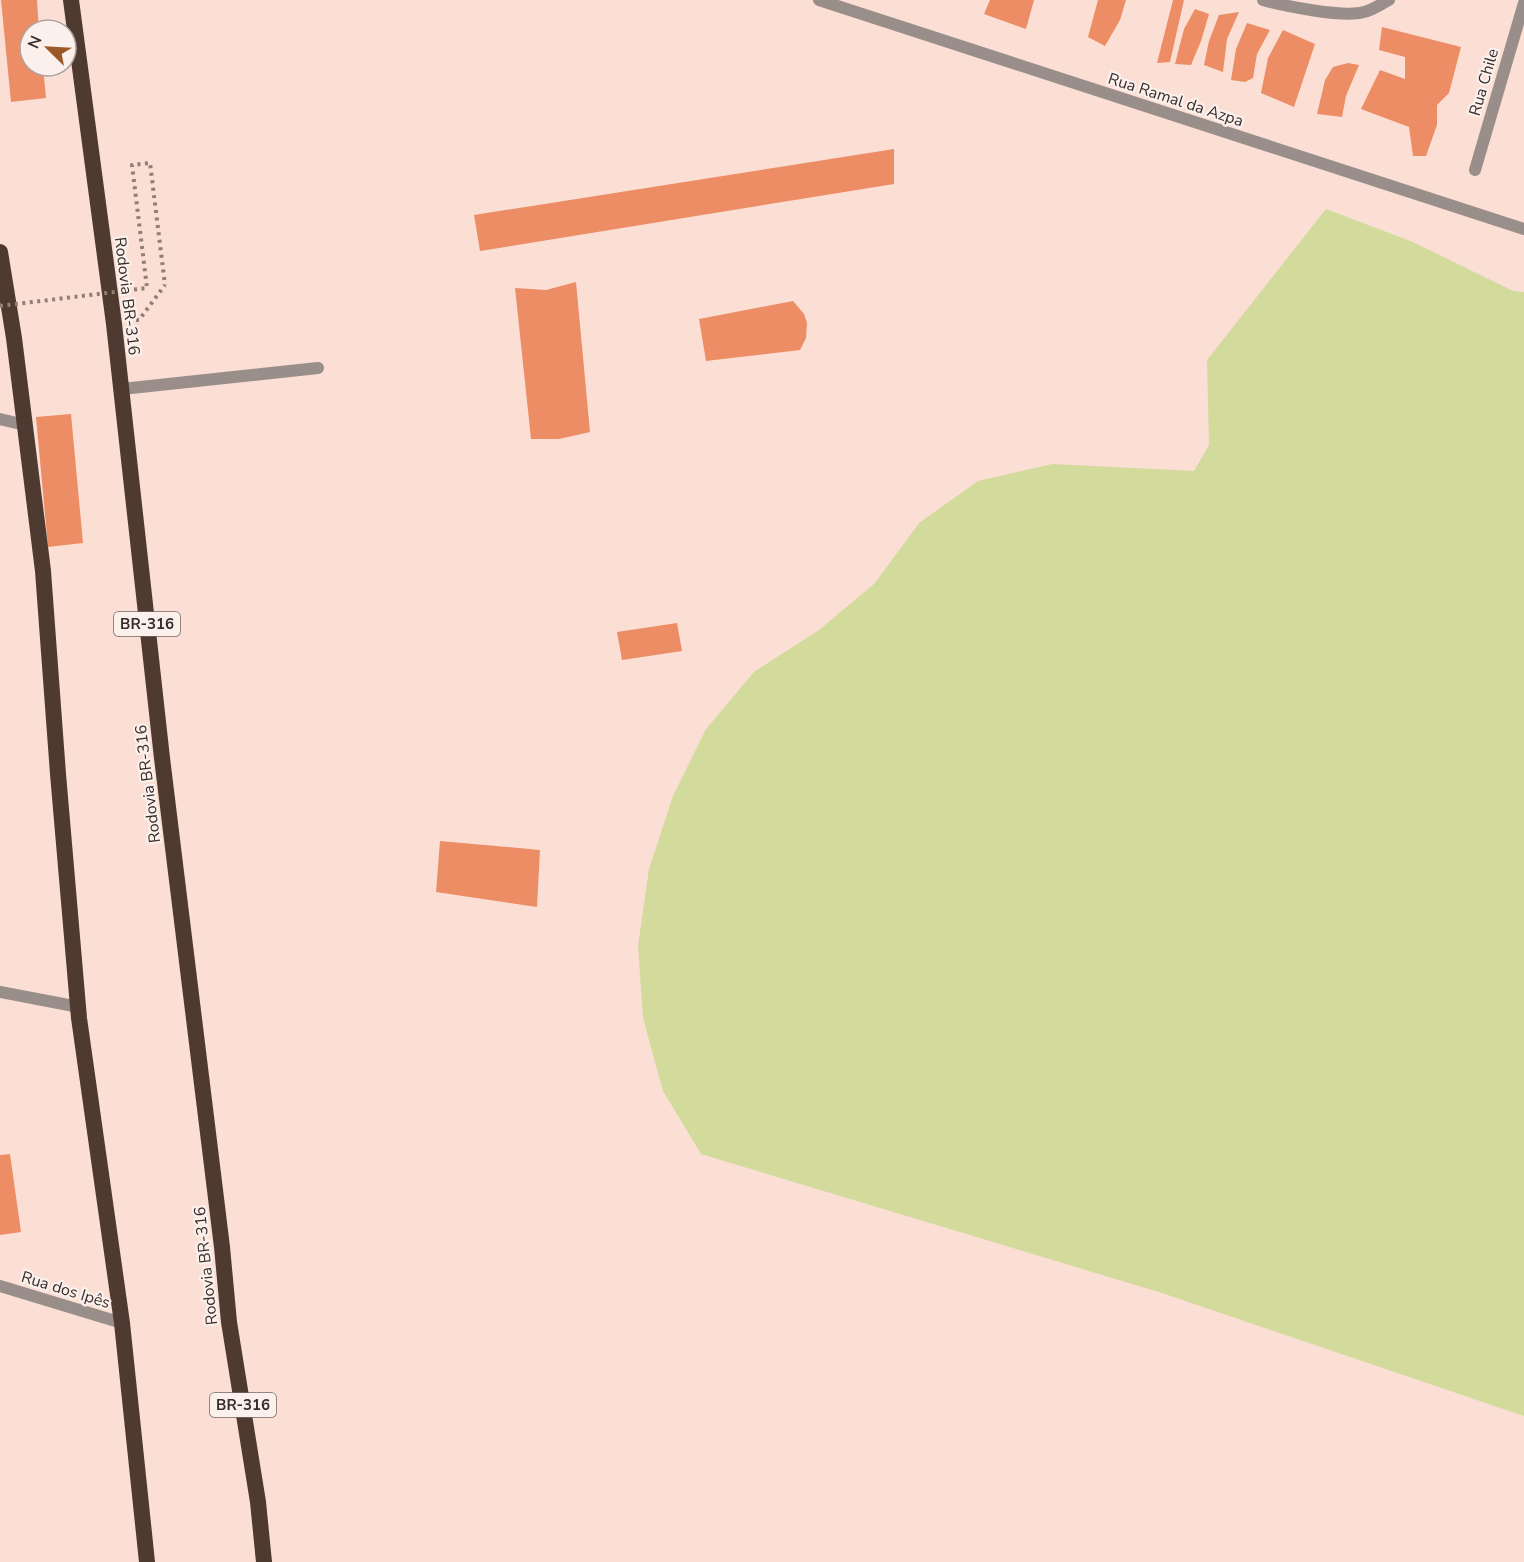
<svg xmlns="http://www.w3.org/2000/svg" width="1524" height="1562" viewBox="0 0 1524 1562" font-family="'Nunito Sans',sans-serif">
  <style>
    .green { fill: #d2da9c }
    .building { fill: #ec8d66 }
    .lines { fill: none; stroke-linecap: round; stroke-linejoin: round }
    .path { stroke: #917e77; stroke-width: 4; stroke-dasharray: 3 4.5; stroke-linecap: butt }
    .service { stroke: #998e89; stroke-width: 12 }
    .minor { stroke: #998e89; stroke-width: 12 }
    .trunk { stroke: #4f3a32; stroke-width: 16 }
    .path-bridge { stroke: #917e77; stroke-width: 4; stroke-dasharray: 3 4.5; stroke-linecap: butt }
    .labels { text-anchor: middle; stroke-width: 4.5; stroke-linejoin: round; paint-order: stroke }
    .shield { fill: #fbf0ec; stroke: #726763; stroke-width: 1.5 }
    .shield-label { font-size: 15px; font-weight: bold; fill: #372c28 }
    .street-label { font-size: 16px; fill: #372c28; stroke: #fbf0ec }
  </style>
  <rect width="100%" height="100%" fill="#fbdfd4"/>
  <path class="green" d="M1326,209L1413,242L1513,291L1524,292V1416L1162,1293L701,1154L663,1091L643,1018L638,946L649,869L673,796L706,729L754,672L819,630L875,583L919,523L978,481L1052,464L1194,471L1209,445L1207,360Z"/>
  <path class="building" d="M1,0H37L39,30H30V66H43L46,98L11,102Z
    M990,0H1034L1026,29L984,14Z
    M1098,0H1126L1120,20L1105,46L1088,37Z
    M1173,0H1184L1170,62L1157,63Z
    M1195,9L1209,14L1201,41L1191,65L1175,64L1184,29Z
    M1239,12L1227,39L1223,72L1204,65L1209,41L1219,15Z
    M1247,23L1270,30L1257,54L1253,78L1245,82L1231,80L1236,49Z
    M1382,27L1461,47L1449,93L1437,105V125L1426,156H1413L1409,127L1361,109L1380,70L1405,79V57L1379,50Z
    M1283,30L1315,44L1294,107L1261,93L1268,58Z
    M1348,63L1359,65L1346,96L1342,117L1317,114L1325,80L1333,67Z
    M894,149V184L480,251L474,215Z
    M576,282L590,432L559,439H531L515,288L546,290Z
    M793,301L804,314L807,323L806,338L800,350L706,361L699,319Z
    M71,414L83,543L48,547L36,417Z
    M677,623L682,651L622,660L617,632Z
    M440,841L540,850L537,907L436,892Z
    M10,1154L21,1232L0,1235V1155Z"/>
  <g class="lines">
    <path class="path" d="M136,320H139L165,285"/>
    <path class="service" d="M122,389L318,368"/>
    <path class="minor" d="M819,0L1524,229
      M1263,0C1284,6 1344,18 1364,12C1373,10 1381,4 1389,0
      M1475,170L1524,3
      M0,419L25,425
      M0,992L79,1007
      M0,1286L122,1323"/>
    <path class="trunk" d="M71,0L114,324L162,758L222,1247L229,1322L258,1502L264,1562
      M0,252L14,338L43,571L58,774L79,1018L122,1323L147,1562"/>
    <path class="path-bridge" d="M0,306L147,288L132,165L150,163L165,285"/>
  </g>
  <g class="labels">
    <g class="shield">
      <rect x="114" y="612" width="66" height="24" rx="4.5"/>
      <rect x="210" y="1393" width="66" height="24" rx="4.5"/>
    </g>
    <g class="shield-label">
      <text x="147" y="629">BR-316</text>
      <text x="243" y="1410">BR-316</text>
    </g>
    <g class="street-label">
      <text transform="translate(1483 82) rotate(-74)" y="6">Rua Chile</text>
      <text transform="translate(1176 99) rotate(18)" y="6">Rua Ramal da Azpa</text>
      <text transform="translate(128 296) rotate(83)" y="6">Rodovia BR-316</text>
      <text transform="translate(147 784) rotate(-97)" y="6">Rodovia BR-316</text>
      <text transform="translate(205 1266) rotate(-96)" y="6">Rodovia BR-316</text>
      <text transform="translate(66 1289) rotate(17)" y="6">Rua dos Ipês</text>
    </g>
  </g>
  <g transform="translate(48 48) rotate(294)"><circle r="28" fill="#fbf0ec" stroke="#ada29e" stroke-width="1.5"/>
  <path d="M0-4.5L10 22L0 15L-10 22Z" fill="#9c5829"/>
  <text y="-9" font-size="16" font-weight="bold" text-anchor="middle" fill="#372c28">N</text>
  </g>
</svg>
